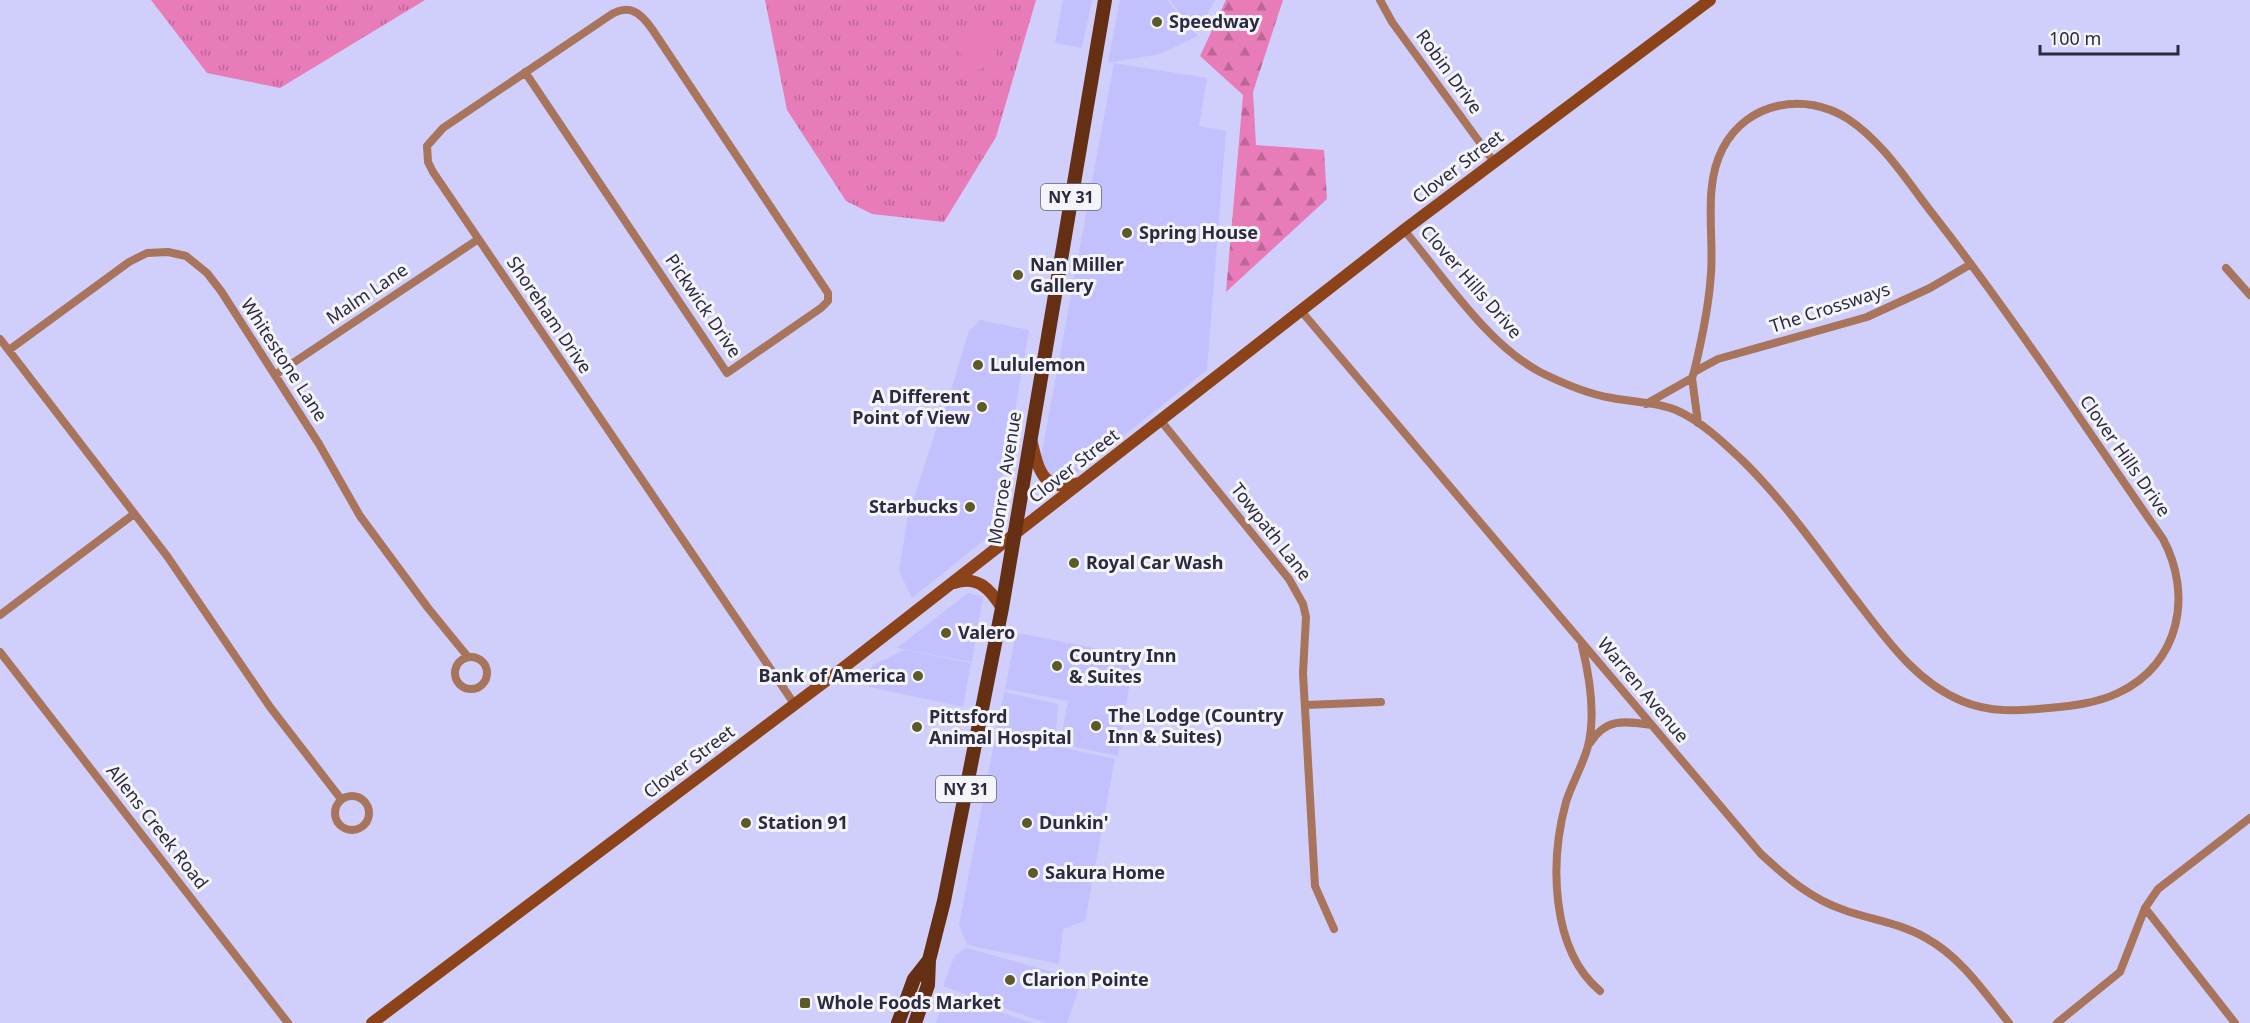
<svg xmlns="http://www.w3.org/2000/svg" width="2250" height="1023" viewBox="0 0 2250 1023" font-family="'Noto Sans',sans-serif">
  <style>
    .built { fill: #c3c0fe }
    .grass { fill: url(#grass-tufts) }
    .forest { fill: url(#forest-firs) }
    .pitch { fill: #e87cb9 }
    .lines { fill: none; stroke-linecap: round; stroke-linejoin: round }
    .street { stroke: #a8745b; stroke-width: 8 }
    .secondary { stroke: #8d4319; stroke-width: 12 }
    .primary { stroke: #642f13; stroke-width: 14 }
    .poi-dot { fill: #5c5a26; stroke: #f4f4fa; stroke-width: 2 }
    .labels { text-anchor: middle; stroke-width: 6; stroke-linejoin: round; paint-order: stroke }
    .shield { fill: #f4f4fa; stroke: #676777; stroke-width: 1.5 }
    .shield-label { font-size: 16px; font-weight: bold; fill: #2b2a3f }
    .poi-label { font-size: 18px; font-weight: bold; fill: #2b2a3f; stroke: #f4f4fa; text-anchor: start }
    .street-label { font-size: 18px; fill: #2b2a3f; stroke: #f4f4fa }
  </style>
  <defs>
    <pattern id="grass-tufts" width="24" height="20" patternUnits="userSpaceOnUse" patternTransform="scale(1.5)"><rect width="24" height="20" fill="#e87cb9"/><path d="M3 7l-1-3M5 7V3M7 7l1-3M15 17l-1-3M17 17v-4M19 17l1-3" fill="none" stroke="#bc6698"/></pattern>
    <pattern id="forest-firs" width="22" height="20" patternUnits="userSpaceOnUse" patternTransform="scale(1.5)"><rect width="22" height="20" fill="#e87cb9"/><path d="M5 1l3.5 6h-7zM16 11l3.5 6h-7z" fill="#bc6698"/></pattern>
  </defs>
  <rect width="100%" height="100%" fill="#d0cffb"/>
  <path class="built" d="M1063,0H1092L1082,48L1055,43Z
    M1120,0H1167L1198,36L1160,54L1108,63Z
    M1169,0H1215L1200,26H1191Z
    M1114,63L1207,78L1199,126L1226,131L1207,370L1067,480H1053L1043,471L1041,457Z
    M980,320L1029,330L1006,462L988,537L912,598L899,571L908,516L936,430L942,419L969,331Z
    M968,593L983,597L972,662L897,648Z
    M1018,633L1134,656L1118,756L1060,744L1068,701L1005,689L1015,638Z
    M905,650L971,663L963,707L869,687L867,673L873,665Z
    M1004,692L1058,704L1055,746L1115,759L1085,921L1063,929L1059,964L967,945L959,925Z
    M967,948L1082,980L1067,1023H1046L943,986L955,955Z
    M945,994L1033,1023H936Z"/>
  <path class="grass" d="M151,0H425L280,88L207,73Z
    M765,0H1036L996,137L944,222L872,214L846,201L787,110Z"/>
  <path class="forest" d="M1226,0H1283L1253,92L1256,145L1324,150L1327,199L1226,292L1243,95L1200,56Z"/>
  <path class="pitch" d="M964,27C980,26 992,37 997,52L991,66L976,70L964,60L955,40Z"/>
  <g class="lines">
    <path class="street" d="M1380,0L1392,22L1494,162
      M525,72L727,373L821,308L828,301V293L652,29C640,12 629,3 609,16L443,128L427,146L428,162L433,172L795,705
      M1404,230C1443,276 1487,344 1540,372C1562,383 1587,394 1612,398C1632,402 1657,402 1676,410C1701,421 1723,442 1742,460C1784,501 1818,550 1853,596C1884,636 1914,681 1962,701C1990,713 2019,711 2049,708C2072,706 2097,703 2118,693C2180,664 2193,595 2163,539C2087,430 2014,318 1932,213C1907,181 1883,142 1848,119C1805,91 1747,102 1723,148C1703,185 1714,233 1711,273C1709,307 1702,339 1694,372L1692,378L1646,404
      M2226,268L2250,295
      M1302,312L1761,854C1786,877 1811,899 1844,910C1872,920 1900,923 1926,938C1962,958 1984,992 2009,1023
      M0,339L167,556L270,707L341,799
      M9,350L129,262L147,253L168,252L186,256L207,273L221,291L319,444L360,516L428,608L468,657
      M1694,372L1718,359L1867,317L1930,288L1971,264
      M275,375L477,240
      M1692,378L1698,423
      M1161,421L1289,579L1303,604L1306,617L1303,673L1315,886L1334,929
      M0,615L134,514
      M1582,646C1590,678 1596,714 1588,746C1583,765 1572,783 1566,802C1550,860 1550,949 1600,991
      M0,652L288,1023
      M455 673a16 16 0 1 1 32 0a16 16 0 1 1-32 0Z
      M1306,705L1381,702
      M1590,743C1606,718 1624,721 1651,725
      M335 813a17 17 0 1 1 34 0a17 17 0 1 1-34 0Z
      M2145,908L2235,1023
      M2057,1023L2120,972L2145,908L2158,889L2250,818"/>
    <path class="secondary" d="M1031,439C1038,468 1042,494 1079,483
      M954,583C978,575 990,589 1002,608
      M372,1023L843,668L1404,230L1710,0"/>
    <path class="primary" d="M898,1023L914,979L929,960
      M915,1023L928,985L929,960L944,901L1002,608L1105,0"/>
  </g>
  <g class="poi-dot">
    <circle cx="1157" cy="22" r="6"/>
    <circle cx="1127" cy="233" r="6"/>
    <circle cx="1018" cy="275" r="6"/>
    <circle cx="978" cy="365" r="6"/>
    <circle cx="982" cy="407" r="6"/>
    <circle cx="970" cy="507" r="6"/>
    <circle cx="1074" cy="563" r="6"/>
    <circle cx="946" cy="633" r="6"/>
    <circle cx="1057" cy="666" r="6"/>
    <circle cx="918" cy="676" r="6"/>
    <circle cx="1096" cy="726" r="6"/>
    <circle cx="917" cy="727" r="6"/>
    <circle cx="746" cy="823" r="6"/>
    <circle cx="1027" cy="823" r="6"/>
    <circle cx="1033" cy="873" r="6"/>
    <circle cx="1010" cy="980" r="6"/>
    <rect x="799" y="997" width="12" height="12" rx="3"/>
  </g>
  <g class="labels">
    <g class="shield">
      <rect x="1041" y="184" width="60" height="26" rx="4.5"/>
      <rect x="936" y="776" width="60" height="26" rx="4.5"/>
    </g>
    <g class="shield-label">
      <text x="1071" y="203">NY 31</text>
      <text x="966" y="795">NY 31</text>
    </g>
    <g class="poi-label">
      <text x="1169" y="28">Speedway</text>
      <text x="1139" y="239">Spring House</text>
      <text x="1030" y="271">Nan Miller<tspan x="1030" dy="21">Gallery</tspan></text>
      <text x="990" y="371">Lululemon</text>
      <text x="970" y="403" text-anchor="end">A Different<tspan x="970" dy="21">Point of View</tspan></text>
      <text x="958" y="513" text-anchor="end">Starbucks</text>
      <text x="1086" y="569">Royal Car Wash</text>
      <text x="958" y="639">Valero</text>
      <text x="1069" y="662">Country Inn<tspan x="1069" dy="21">&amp; Suites</tspan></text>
      <text x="906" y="682" text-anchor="end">Bank of America</text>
      <text x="1108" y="722">The Lodge (Country<tspan x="1108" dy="21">Inn &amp; Suites)</tspan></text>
      <text x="929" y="723">Pittsford<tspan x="929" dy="21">Animal Hospital</tspan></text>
      <text x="758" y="829">Station 91</text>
      <text x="1039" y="829">Dunkin'</text>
      <text x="1045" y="879">Sakura Home</text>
      <text x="1022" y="986">Clarion Pointe</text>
      <text x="817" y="1009">Whole Foods Market</text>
    </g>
    <g class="street-label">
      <text transform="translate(1449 72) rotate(54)" y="6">Robin Drive</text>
      <text transform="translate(1458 167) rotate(-37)" y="6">Clover Street</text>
      <text transform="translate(1471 282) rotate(49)" y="6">Clover Hills Drive</text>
      <text transform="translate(367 294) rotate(-34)" y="6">Malm Lane</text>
      <text transform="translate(703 306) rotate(56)" y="6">Pickwick Drive</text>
      <text transform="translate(1830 308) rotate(-18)" y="6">The Crossways</text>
      <text transform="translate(549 315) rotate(56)" y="6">Shoreham Drive</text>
      <text transform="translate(284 360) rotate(57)" y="6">Whitestone Lane</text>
      <text transform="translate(2125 456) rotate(55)" y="6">Clover Hills Drive</text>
      <text transform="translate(1074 466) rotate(-38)" y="6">Clover Street</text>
      <text transform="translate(1005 478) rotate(-81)" y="6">Monroe Avenue</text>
      <text transform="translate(1271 532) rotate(52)" y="6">Towpath Lane</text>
      <text transform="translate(1643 690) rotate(50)" y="6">Warren Avenue</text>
      <text transform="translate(689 762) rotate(-37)" y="6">Clover Street</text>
      <text transform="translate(157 827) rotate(52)" y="6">Allens Creek Road</text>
    </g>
  </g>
  <path d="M2040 45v9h138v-9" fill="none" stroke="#2b2a3f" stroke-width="3"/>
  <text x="2049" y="45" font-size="18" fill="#2b2a3f" stroke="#f4f4fa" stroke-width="4.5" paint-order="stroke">100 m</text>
</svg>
